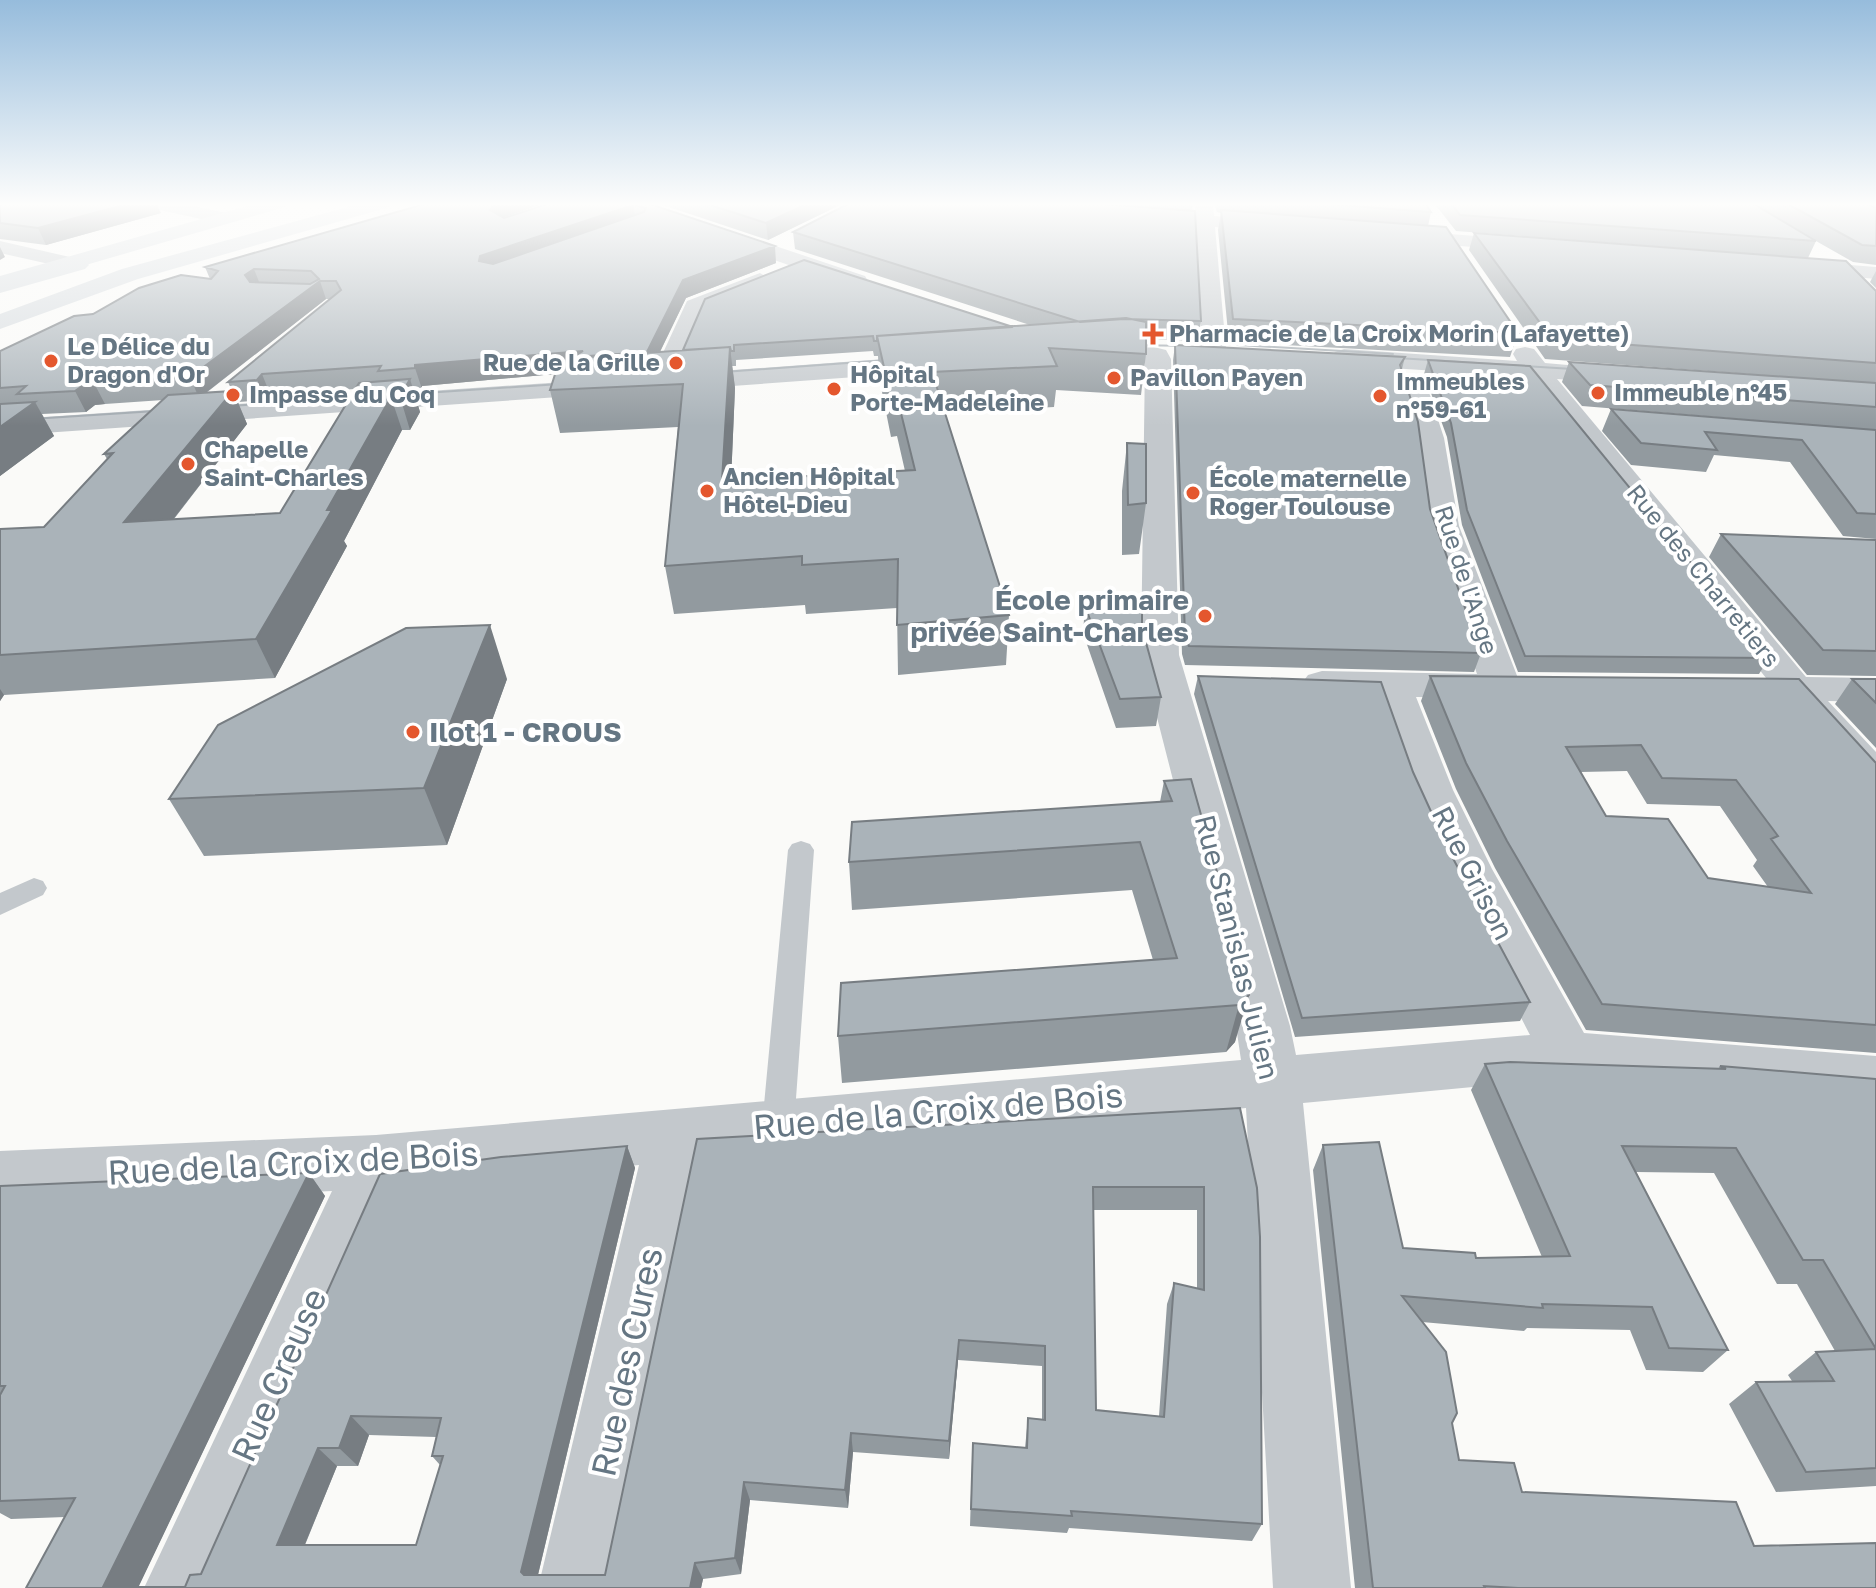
<svg xmlns="http://www.w3.org/2000/svg" width="1876" height="1588" viewBox="0 0 1876 1588" font-family="'Golos Text',sans-serif">
  <style>
    .lines { fill: none; stroke-linecap: round; stroke-linejoin: round }
    .lane { fill: #c3c8cc; fill-rule: evenodd }
    .street { fill: #c3c8cc; fill-rule: evenodd }
    .secondary { fill: #d6dbdf; fill-rule: evenodd }
    .primary { fill: #d6dbdf; fill-rule: evenodd }
    .tram { stroke: #a2aab0; stroke-width: 2 }
    .wall { fill: #929a9f; fill-rule: evenodd }
    .shaded-wall { fill: #777d82 }
    .building { fill: #aab3b9; stroke: #777d82; stroke-width: 2; fill-rule: evenodd }
    .poi-dot { fill: #e4572e; stroke: #fff; stroke-width: 3 }
    .labels { text-anchor: middle; stroke-width: 8; stroke-linejoin: round; paint-order: stroke }
    .far-poi-label { font-size: 24px; font-weight: bold; fill: #657683; stroke: #fff; text-anchor: start }
    .far-street-label { font-size: 24px; fill: #657683; stroke: #fff }
    .poi-label { font-size: 28px; font-weight: bold; fill: #657683; stroke: #fff; text-anchor: end }
    .street-label { font-size: 28px; fill: #657683; stroke: #fff }
    .near-street-label { font-size: 34px; fill: #657683; stroke: #fff }
  </style>
  <rect width="100%" height="100%" fill="#fafaf8"/>
  <g class="lines">
    <path class="lane" d="M801,841L810,844L814,850L794,1126L789,1136L778,1140L767,1136L762,1126L788,850L792,844Z
      M34,878L43,881L47,888L43,895L0,915V893Z"/>
    <path class="street" d="M143,203H180L231,214L234,218L224,224L146,207Z
      M619,203H647L865,276L868,281L865,286H849L622,207Z
      M1195,203H1213L1214,216L1279,221L1289,227L1279,233L1215,227L1226,349L1223,354H1205L1202,349L1196,226L1137,221L1128,215L1137,209L1195,214Z
      M1396,230L1531,240L1541,246L1531,252L1389,240L1386,236L1389,232Z
      M0,241L74,258L77,262L67,268L0,253Z
      M1799,261L1876,267V279L1792,271L1788,267Z
      M760,273L771,280L768,285L705,310L679,374L939,355L948,358L952,363L948,368L939,371L662,391L653,389L649,383L687,301Z
      M1134,342L1166,350L1171,359L1179,655L1290,1026L1296,1055L1530,1035L1444,869L1409,790L1376,696L1322,695L1308,691L1302,683L1308,675L1322,671L1477,674L1427,526L1416,438L1399,380L1403,374H1421L1425,380L1444,438L1459,526L1521,686L1515,694L1501,698L1416,697L1453,790L1492,869L1584,1033L1876,1056V1104L1568,1078L1303,1103L1351,1588H1273L1246,1108L701,1159L616,1588H538L639,1165L395,1188L223,1588H144L332,1191L0,1207V1151L376,1135L1241,1060L1236,1026L1141,655L1145,360C1124,354 1101,362 1079,356L1076,351L1079,346Z
      M1525,347L1534,349L1545,363L1636,371L1640,376L1636,381L1627,384L1557,379L1806,677L1876,678V702L1828,701L1876,752V793L1861,789L1783,700L1760,696L1754,688L1760,680L1766,678L1529,377L1344,365L1335,362L1331,357L1335,352L1344,349L1517,361L1513,354L1516,349Z
      M608,379L617,381L621,387L617,393L0,436V420Z"/>
    <path class="secondary" d="M258,203H288L285,207L0,290V276Z"/>
    <path class="primary" d="M362,203H393L390,207L138,279L0,329V314L122,269Z
      M78,259L85,261L89,265L85,269L0,293V279Z"/>
    <path class="tram" d="M1186,342L1393,354
      M1125,345L1197,346
      M1381,357L1589,370
      M710,373L902,359
      M216,407L575,383
      M0,421L172,410"/>
  </g>
  <path class="wall" d="M0,203L161,213L46,245L0,239Z
    M647,203L776,263L686,298L660,352L683,350L705,299L1013,327L1030,325L795,249L793,232L1201,321L1198,341L1146,339V354L1141,395L1056,390L1054,407L945,413L1009,615L1006,665L898,675L897,608L806,614L805,605L674,614L665,566L678,427L560,433L550,390L555,374L422,386V389H413L420,412L410,430H402L344,541L347,546L275,678L4,695L0,701V529L44,527L107,459L104,454L163,400L105,404L95,405L86,412L42,414L54,436L0,476V351L93,314L210,279L205,267L503,218ZM326,299H330L228,382L232,391L206,393ZM873,351L874,356H878L879,377L891,437L897,436L905,471L731,481L735,388L732,366H736V360ZM355,389L280,513L174,519L247,424L238,402L266,400L270,394Z
    M657,203H844L768,240Z
    M1100,203H1193L1192,211Z
    M1214,203H1425L1431,212L1428,226L1518,333L1510,357L1229,342L1218,230L1221,213L1217,212Z
    M1434,203H1876V265L1853,262L1816,241L1808,258L1456,231Z
    M1474,233L1876,291V430L1582,406L1562,382L1569,362L1791,377L1545,359L1469,250Z
    M1876,271V288L1870,282Z
    M1175,345L1405,357L1402,369L1430,509L1481,653L1474,672L1185,665L1182,654L1173,360Z
    M1428,360L1769,658L1759,674L1518,672L1462,525L1447,437L1424,374Z
    M1611,409L1876,430V539L1843,536L1790,462L1714,455L1706,472L1631,465L1602,431Z
    M1127,443L1146,503L1139,554L1122,555V491Z
    M1721,534L1876,540V676L1807,675L1709,557Z
    M1104,598L1142,628L1161,697L1156,726L1116,728L1083,633L1085,606L1103,604Z
    M1198,676L1413,772L1449,851L1530,1002L1520,1021L1295,1037L1194,694Z
    M1430,676L1876,763V1053L1586,1030L1495,868L1456,789L1421,701ZM1627,771L1647,804L1720,806L1757,860L1753,866L1768,887L1708,878L1606,816L1581,772Z
    M507,679L447,845L204,856L169,799Z
    M1852,679H1876V748L1835,704Z
    M1164,781L1247,979L1235,1042L1226,1052L842,1083L838,1036L1153,960L1132,890L852,910L849,862L1160,802Z
    M1485,1064L1718,1069L1720,1066L1876,1079V1486L1776,1492L1729,1404L1756,1382L1792,1381L1788,1375L1816,1352L1835,1351L1797,1284H1777L1714,1173L1636,1172L1728,1350L1703,1372L1646,1370L1630,1330L1527,1328L1524,1331L1422,1322L1452,1423L1459,1460L1522,1492L1754,1546L1876,1588H1355L1313,1170L1323,1145L1403,1248L1476,1258L1542,1257L1471,1090Z
    M1240,1108L1262,1524L1252,1541L1069,1528L1067,1533L970,1526L972,1462L1025,1448L1028,1418L1042,1419V1366L958,1360L949,1459L853,1452L848,1508L750,1500L741,1574L703,1579L701,1588H26L65,1517L11,1519L0,1513V1186L309,1173L325,1196L138,1587H185L201,1574L380,1174L627,1146L635,1168L538,1575H605L697,1139ZM1093,1210H1197V1288L1174,1283L1167,1304L1159,1416L1096,1410ZM369,1435L436,1437L432,1456L440,1465L416,1545H305L337,1466H358Z"/>
  <path class="shaded-wall" d="M131,203H156L161,213L46,245L38,228Z
    M495,203H546L499,219L490,210Z
    M809,203H844L768,240L766,223Z
    M633,205L636,221L483,278L479,261L480,256Z
    M775,246L776,263L686,298L650,372L647,352L683,280Z
    M0,247L5,257L0,260Z
    M254,269L261,287L252,293L245,275Z
    M320,281L326,299L199,398L190,377Z
    M730,347L735,388L729,527L722,481Z
    M583,351L577,372L422,386V389L415,368V365Z
    M262,374L270,394L266,400L257,380Z
    M410,379L420,412L410,430L400,397Z
    M94,383L105,404L95,405L86,412L75,391L85,384Z
    M233,391L247,424L143,558L124,522Z
    M391,397L402,430L344,541L347,546L275,678L256,639L327,510Z
    M35,402L54,436L0,476V427Z
    M490,625L507,679L447,845L424,788Z
    M0,689L4,695L0,701Z
    M1249,995L1235,1042L1226,1052L1239,1005Z
    M627,1146L635,1168L535,1587L521,1572Z
    M309,1173L325,1196L138,1588L103,1587Z
    M959,1340L958,1360L949,1459V1441Z
    M351,1416L369,1435L358,1466L339,1448Z
    M851,1433L853,1452L848,1508L845,1490Z
    M318,1448L337,1466L298,1561L277,1545Z
    M744,1482L750,1500L741,1574L735,1558Z
    M695,1563L703,1579L701,1588H690Z"/>
  <path class="building" d="M0,203H131L38,228L0,223Z
    M428,203H495L490,210L504,218L550,203H647L775,246L683,280L647,352L573,357L583,351L415,365V368L378,371L381,366L262,374L257,380L228,382L341,290L336,281H320L190,377L94,383L85,384L75,391L17,394L26,386L0,388V351L74,316L93,314L139,288L181,275L211,279L218,271L205,267ZM633,205L646,208L644,212L493,264L479,261L480,256ZM254,269L311,271L319,279L310,284L250,282L245,275Z
    M704,203H809L766,223Z
    M850,203H1086L1195,211L1201,321L1124,319L1080,322L793,232Z
    M1315,203H1425L1431,212Z
    M1451,203H1752L1816,241L1460,215Z
    M1786,203H1865L1876,208V246L1862,245Z
    M1221,210L1446,227L1518,333L1233,319Z
    M1474,233L1846,261L1876,291V363L1552,339Z
    M804,260L1013,327L877,336V341H874L873,336L734,345V351H731L730,347L683,350L705,299Z
    M1126,318L1146,322V354L1049,348L1057,366L932,372L1009,615L897,625L898,559L802,565V556L665,566L683,384L550,390L560,359L730,347L722,481L915,470L896,393L890,394L877,336Z
    M1175,345L1405,357L1400,365L1418,422L1430,509L1481,653L1189,646L1185,635Z
    M1428,360L1530,366L1769,658L1525,656L1467,510L1451,423Z
    M1569,362L1876,383V407L1590,385Z
    M410,379L400,397H391L327,510H332L256,639L0,655V529L44,527L113,453L104,454L168,395L233,391L124,522L280,513L359,383Z
    M35,402L0,427V404Z
    M1611,409L1876,430V514L1857,513L1802,440L1705,432L1717,450L1641,443Z
    M1127,443L1146,444V503L1128,505Z
    M1721,534L1876,540V651L1823,650Z
    M1142,595V628L1161,697L1120,699L1085,606L1107,604L1104,598Z
    M490,625L424,788L169,799L218,725L406,628Z
    M1198,676L1381,682L1413,772L1449,851L1530,1002L1302,1018Z
    M1430,676L1799,679L1876,763V1025L1602,1004L1507,841L1466,763ZM1641,745L1662,778L1736,780L1778,836L1771,839L1811,893L1708,878L1668,819L1606,816L1566,747Z
    M1852,679H1876V703Z
    M1191,779L1247,979L1249,995L1239,1005L838,1036L841,983L1177,958L1140,842L849,862L852,822L1172,801L1164,781Z
    M1510,1062L1726,1069L1720,1066L1876,1079V1349L1823,1260H1803L1736,1148L1622,1146L1728,1350L1669,1348L1652,1307L1542,1304L1543,1308L1402,1296L1446,1352L1457,1413L1452,1423L1459,1460L1514,1463L1522,1492L1736,1502L1754,1546L1876,1543V1588H1518L1484,1586L1485,1588H1373L1323,1145L1379,1142L1403,1248L1475,1253L1476,1258L1570,1256L1485,1064Z
    M1240,1108L1257,1188L1260,1237L1262,1524L1071,1511L1072,1516L971,1509L973,1443L1027,1448L1028,1418L1045,1420V1346L959,1340L949,1441L851,1433L845,1490L744,1482L735,1558L695,1563L690,1588H26L75,1498L0,1501V1395L5,1386H0V1186L309,1173L103,1587H185L190,1575L201,1574L380,1174L501,1157L627,1146L521,1572L524,1575H605L697,1139ZM1093,1187H1204V1290L1174,1283L1164,1417L1096,1410ZM351,1416L441,1418L432,1456H443L416,1545H277L318,1448H339Z
    M1876,1349V1468L1806,1472L1756,1382L1834,1381L1816,1352Z"/>
  <linearGradient id="sky" x2="0" y2="1"><stop stop-color="#96bcdc"/><stop offset="0.48" stop-color="#fdfdfc"/><stop offset="1" stop-color="#fdfdfc" stop-opacity="0"/></linearGradient>
  <rect width="1876" height="426" fill="url(#sky)"/>
  <g class="poi-dot">
    <path d="M1149 322h8v8h8v8h-8v8h-8v-8h-8v-8h8z"/>
    <circle cx="51" cy="361" r="8"/>
    <circle cx="676" cy="363" r="8"/>
    <circle cx="1114" cy="378" r="8"/>
    <circle cx="834" cy="389" r="8"/>
    <circle cx="1598" cy="393" r="8"/>
    <circle cx="233" cy="395" r="8"/>
    <circle cx="1380" cy="396" r="8"/>
    <circle cx="188" cy="464" r="8"/>
    <circle cx="707" cy="491" r="8"/>
    <circle cx="1193" cy="493" r="8"/>
    <circle cx="1205" cy="616" r="8"/>
    <circle cx="413" cy="732" r="8"/>
  </g>
  <g class="labels">
    <g class="far-poi-label">
      <text x="1169" y="342">Pharmacie de la Croix Morin (Lafayette)</text>
      <text x="67" y="355">Le Délice du<tspan x="67" dy="28">Dragon d'Or</tspan></text>
      <text x="660" y="371" text-anchor="end">Rue de la Grille</text>
      <text x="850" y="383">Hôpital<tspan x="850" dy="28">Porte-Madeleine</tspan></text>
      <text x="1130" y="386">Pavillon Payen</text>
      <text x="1396" y="390">Immeubles<tspan x="1396" dy="28">n°59-61</tspan></text>
      <text x="1614" y="401">Immeuble n°45</text>
      <text x="249" y="403">Impasse du Coq</text>
      <text x="204" y="458">Chapelle<tspan x="204" dy="28">Saint-Charles</tspan></text>
      <text x="723" y="485">Ancien Hôpital<tspan x="723" dy="28">Hôtel-Dieu</tspan></text>
      <text x="1209" y="487">École maternelle<tspan x="1209" dy="28">Roger Toulouse</tspan></text>
    </g>
    <g class="far-street-label">
      <text transform="translate(1703 576) rotate(51)" y="8">Rue des Charretiers</text>
      <text transform="translate(1466 580) rotate(72)" y="8">Rue de l'Ange</text>
    </g>
    <g class="poi-label">
      <text x="1189" y="610">École primaire<tspan x="1189" dy="32">privée Saint-Charles</tspan></text>
      <text x="429" y="742" text-anchor="start">Ilot 1 - CROUS</text>
    </g>
    <g class="street-label">
      <text transform="translate(1473 873) rotate(63)" y="10">Rue Grison</text>
      <text transform="translate(1237 947) rotate(76)" y="10">Rue Stanislas Julien</text>
    </g>
    <g class="near-street-label">
      <text transform="translate(938 1111) rotate(-5)" y="12">Rue de la Croix de Bois</text>
      <text transform="translate(293 1163) rotate(-3)" y="12">Rue de la Croix de Bois</text>
      <text transform="translate(627 1362) rotate(-78)" y="12">Rue des Cures</text>
      <text transform="translate(279 1375) rotate(-66)" y="12">Rue Creuse</text>
    </g>
  </g>
</svg>
